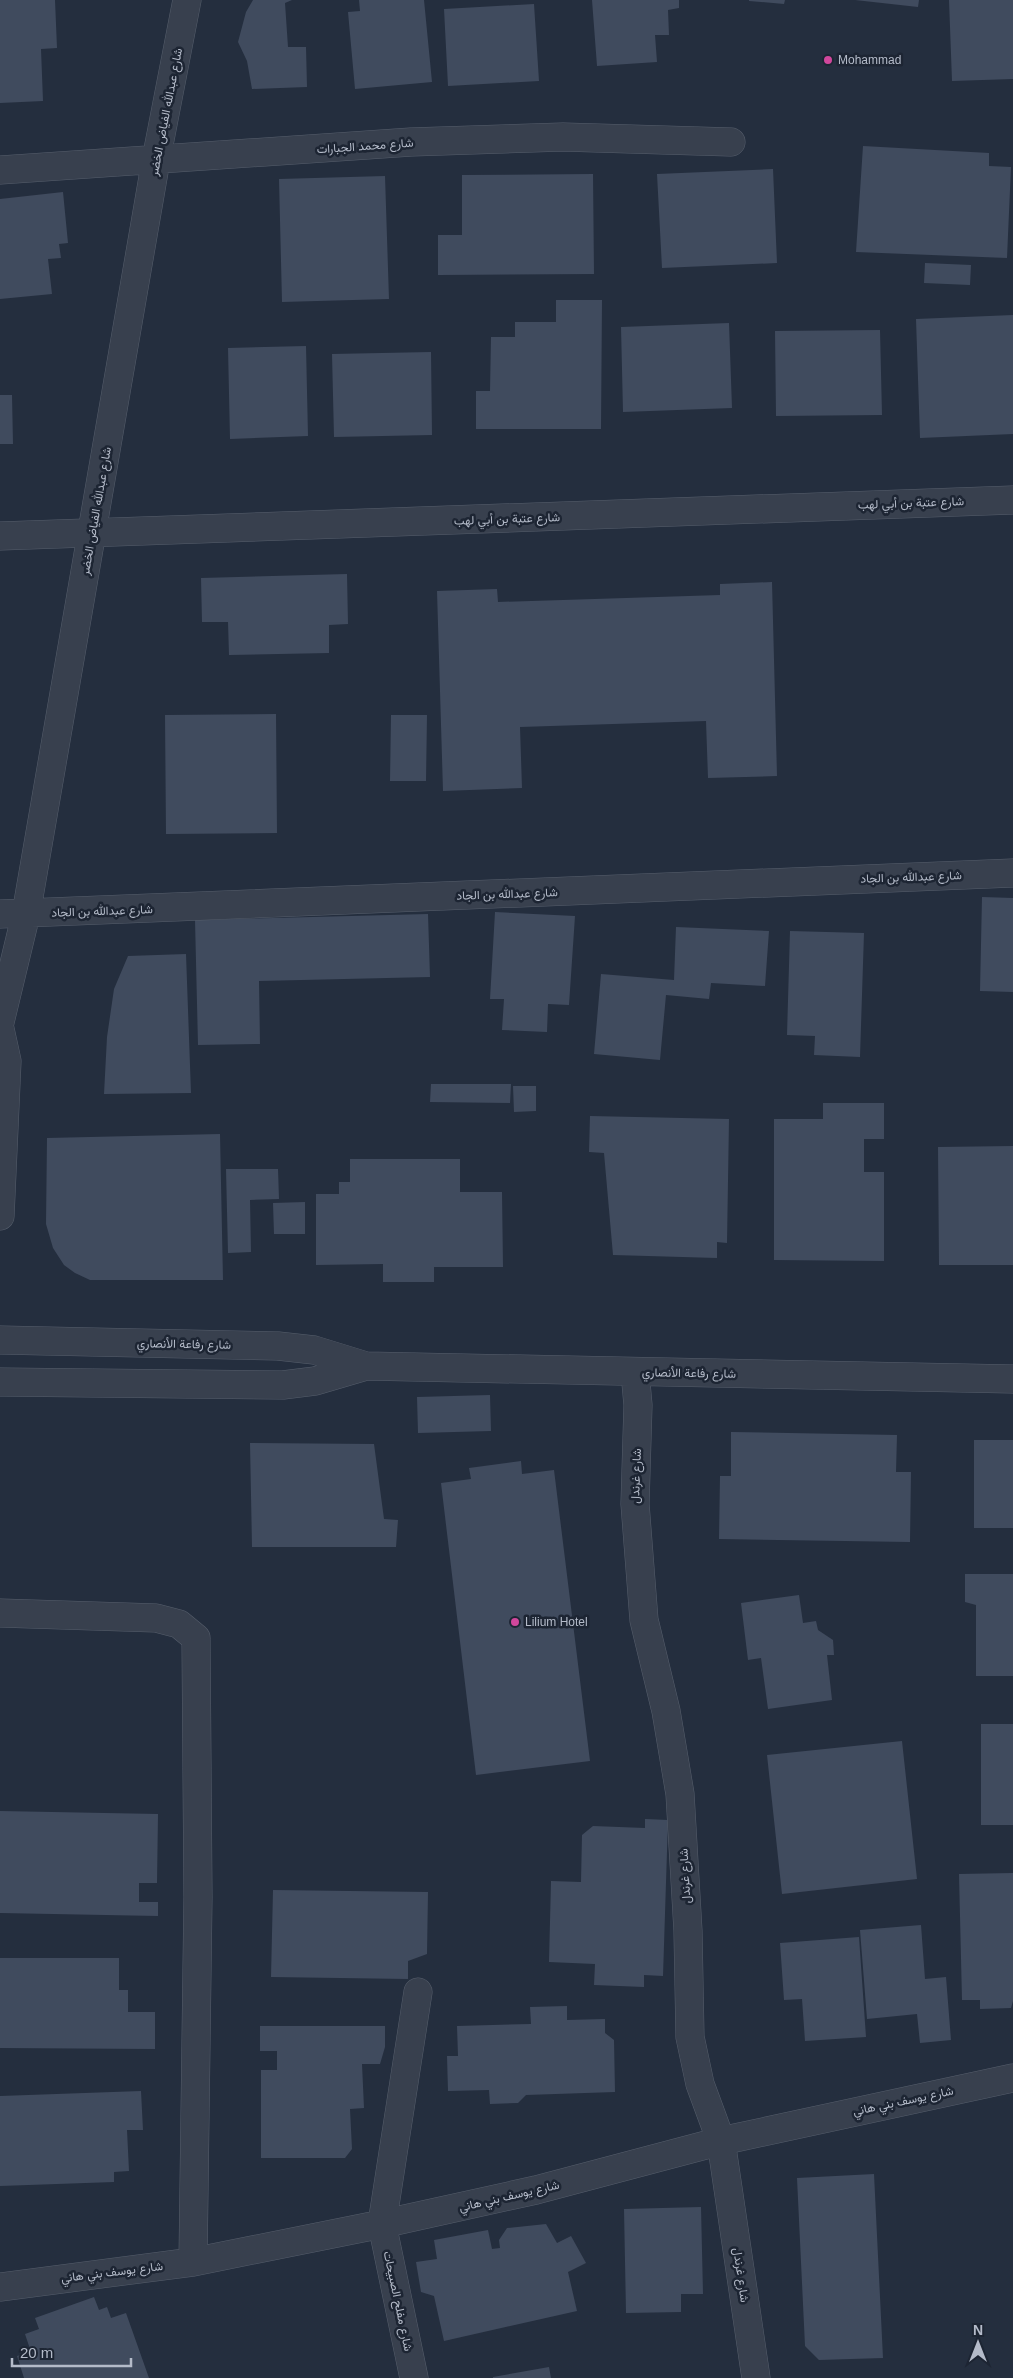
<svg xmlns="http://www.w3.org/2000/svg" width="1013" height="2378" viewBox="0 0 1013 2378" font-family="Helvetica,Vazirmatn,sans-serif">
  <style>
    .building { fill: #404b5e }
    .lines { fill: none; stroke-linecap: round; stroke-linejoin: round }
    .minor-casing { stroke: #565e6c; stroke-width: 29 }
    .minor { stroke: #38404e; stroke-width: 28 }
    .hotel-dot { fill: #d1479c; stroke: #1d2533; stroke-width: 2 }
    .labels { text-anchor: middle; stroke-width: 5; stroke-linejoin: round; paint-order: stroke }
    .poi-label { font-size: 12px; fill: #b4bbc9; stroke: #1d2533; text-anchor: start }
    .street-label { font-size: 12px; fill: #b4bbc9; stroke: #1d2533 }
  </style>
  <rect width="100%" height="100%" fill="#242e3e"/>
  <path class="building" d="M0,0H55L57,48L41,49L43,101L0,103Z
    M253,0H292L285,3L288,47H306L307,87L252,89L247,61L238,42L246,12Z
    M359,0H424L432,82L355,89L348,12L360,11Z
    M592,0H679V8L668,10L669,35H655L657,62L597,66Z
    M749,0H785L784,4L749,1Z
    M855,0H919L918,7Z
    M949,0H1013V79L952,81Z
    M534,4L539,81L448,86L444,9Z
    M863,146L989,153V166L1011,167L1007,258L856,252Z
    M773,169L777,263L662,268L657,174Z
    M593,174L594,274L438,275V235H462V175Z
    M385,176L389,299L282,302L279,179Z
    M63,192L68,243L59,244L61,258L48,259L52,294L0,299V199Z
    M925,263L971,265L970,285L924,283Z
    M556,300H602L601,429H476V391H490L491,337H515V322H556Z
    M1013,315V434L920,438L916,319Z
    M729,323L732,408L623,412L621,327Z
    M880,330L882,415L776,416L775,331Z
    M306,346L308,436L230,439L228,348Z
    M431,352L432,435L334,437L332,354Z
    M0,395H12L13,444H0Z
    M347,574L348,624L329,625V653L229,655L228,622H202L201,578Z
    M772,582L777,776L708,778L706,721L520,727L522,788L443,791L437,591L497,589L498,602L720,595V584Z
    M276,714L277,833L166,834L165,715Z
    M391,715H427L426,781H390Z
    M982,897L1013,898V992L980,991Z
    M495,912L575,916L569,1005L548,1004L547,1032L502,1030L504,999H490Z
    M428,914L430,977L259,981L260,1044L198,1045L195,920Z
    M676,927L769,931L765,986L711,983L709,999L666,995L660,1060L594,1054L601,974L674,980Z
    M790,931L864,933L860,1057L814,1055L815,1036L787,1035Z
    M186,954L191,1093L104,1094L107,1037L114,989L128,956Z
    M431,1084H511L510,1103L430,1102Z
    M513,1086H536V1111L514,1112Z
    M823,1103H884V1139H864V1172H884V1261L774,1260V1119H823Z
    M590,1116L729,1119L727,1243L717,1242V1258L613,1255L604,1153L589,1152Z
    M220,1134L223,1280H90L75,1273L64,1265L53,1248L46,1224L47,1138Z
    M1013,1146V1265H939L938,1147Z
    M350,1159H460V1192H502L503,1267H434V1282H383V1264L316,1265V1194H339V1182H350Z
    M226,1169H278L279,1199L250,1200L251,1252L228,1253Z
    M305,1202V1234H274L273,1203Z
    M490,1395L491,1431L418,1433L417,1397Z
    M731,1432L897,1435L896,1472H911L910,1542L719,1539L720,1476H731Z
    M974,1440H1013V1528H974Z
    M250,1443L374,1444L384,1519L398,1520L396,1547H252Z
    M521,1461L522,1474L554,1470L590,1761L476,1775L441,1483L471,1479L469,1468Z
    M965,1574H1013V1676H976V1605L965,1602Z
    M799,1595L803,1623L816,1621L818,1630L833,1640L834,1655H827L832,1700L768,1709L761,1658L748,1660L741,1603Z
    M981,1724H1013V1825H981Z
    M902,1741L917,1879L782,1894L767,1755Z
    M0,1811L158,1814L157,1883H139V1902H158V1916L0,1913Z
    M645,1819L668,1820L663,1976L644,1975V1987L594,1985L595,1964L549,1962L551,1881L581,1882L582,1835L593,1826L645,1828Z
    M1013,1873V2001L1011,2008L980,2009V2000H962L959,1874Z
    M273,1890L428,1892L427,1954L408,1961V1979L271,1977Z
    M921,1925L925,1979L946,1977L951,2040L920,2043L917,2014L867,2019L860,1930Z
    M859,1937L866,2037L805,2041L802,1999L784,2000L780,1943Z
    M0,1958H119V1990H128V2012H155V2049L0,2048Z
    M567,2006V2020L605,2019V2033L614,2040L615,2092L526,2095L518,2103L490,2104L489,2090L448,2091L447,2056H458L457,2026L531,2024L530,2007Z
    M260,2026H385V2047L380,2064H362L364,2108L350,2109L352,2149L345,2158H261V2070H277V2051H260Z
    M141,2091L143,2130H127L129,2171L114,2172V2182L0,2186V2096Z
    M874,2174L883,2358L819,2360L805,2346L797,2178Z
    M701,2207L703,2294H681V2312L626,2313L624,2209Z
    M546,2224L557,2243L571,2236L586,2263L568,2272L577,2311L444,2341L434,2296L421,2292L416,2262L437,2259L434,2240L488,2230L492,2249L500,2248L499,2240L507,2228Z
    M94,2297L99,2310L107,2307L111,2318L126,2313L149,2378H24L17,2356L31,2352L25,2334L39,2329L35,2318Z
    M549,2367L551,2378H493V2377Z"/>
  <g class="lines">
    <defs>
      <path id="minor" d="M0,170L411,142L563,137L731,142
        M0,536L1013,500
        M0,914L1013,873
        M0,1022L26,914L156,160L187,0
        M0,1029L7,1061L0,1216
        M0,1340L278,1346L314,1350L366,1366L1013,1379
        M635,1372L638,1405L635,1504L644,1620L666,1711L680,1794L688,1931L690,2037L700,2084L721,2141L756,2378
        M0,1382L283,1385L315,1381L366,1366
        M0,1613L156,1618L179,1624L196,1638L198,1897L193,2262
        M0,2287L193,2262L382,2224L536,2190L721,2141L1013,2078
        M414,2378L382,2224L418,1992"/>
    </defs>
    <use href="#minor" class="minor-casing"/>
    <use href="#minor" class="minor"/>
  </g>
  <g class="hotel-dot">
    <circle cx="828" cy="60" r="5"/>
    <circle cx="515" cy="1622" r="5"/>
  </g>
  <g class="labels">
    <g class="poi-label">
      <text x="838" y="64">Mohammad</text>
      <text x="525" y="1626">Lilium Hotel</text>
    </g>
    <g class="street-label">
      <text transform="translate(166 112) rotate(-79)" y="4">شارع عبدالله الفياض الخضر</text>
      <text transform="translate(365 146) rotate(-4)" y="4">شارع محمد الجبارات</text>
      <text transform="translate(911 503) rotate(-2)" y="4">شارع عتبة بن أبي لهب</text>
      <text transform="translate(96 511) rotate(-80)" y="4">شارع عبدالله الفياض الخضر</text>
      <text transform="translate(507 519) rotate(-2)" y="4">شارع عتبة بن أبي لهب</text>
      <text transform="translate(911 877) rotate(-2)" y="4">شارع عبدالله بن الجاد</text>
      <text transform="translate(507 894) rotate(-2)" y="4">شارع عبدالله بن الجاد</text>
      <text transform="translate(102 911) rotate(-2)" y="4">شارع عبدالله بن الجاد</text>
      <text transform="translate(184 1344) rotate(1)" y="4">شارع رفاعة الأنصاري</text>
      <text transform="translate(689 1373) rotate(1)" y="4">شارع رفاعة الأنصاري</text>
      <text transform="translate(636 1476) rotate(-88)" y="4">شارع غرندل</text>
      <text transform="translate(685 1876) rotate(-93)" y="4">شارع غرندل</text>
      <text transform="translate(903 2101) rotate(-12)" y="4">شارع يوسف بني هاني</text>
      <text transform="translate(509 2196) rotate(-13)" y="4">شارع يوسف بني هاني</text>
      <text transform="translate(112 2272) rotate(-7)" y="4">شارع يوسف بني هاني</text>
      <text transform="translate(741 2275) rotate(82)" y="4">شارع غرندل</text>
      <text transform="translate(398 2301) rotate(78)" y="4">شارع مفلح الصبيحات</text>
    </g>
  </g>
  <g transform="translate(978 2343)" stroke="#1d2533" stroke-width="4" paint-order="stroke">
  <path d="M0-4L9 19L0 12L-9 19Z" fill="#b4bbc9"/>
  <text y="-8" font-size="14" font-weight="bold" text-anchor="middle" fill="#b4bbc9">N</text>
  </g>
  <path d="M12 2358v8h119v-8" fill="none" stroke="#b4bbc9" stroke-width="2.5"/>
  <text x="20" y="2358" font-size="15" fill="#b4bbc9" stroke="#1d2533" stroke-width="4" paint-order="stroke">20 m</text>
</svg>
